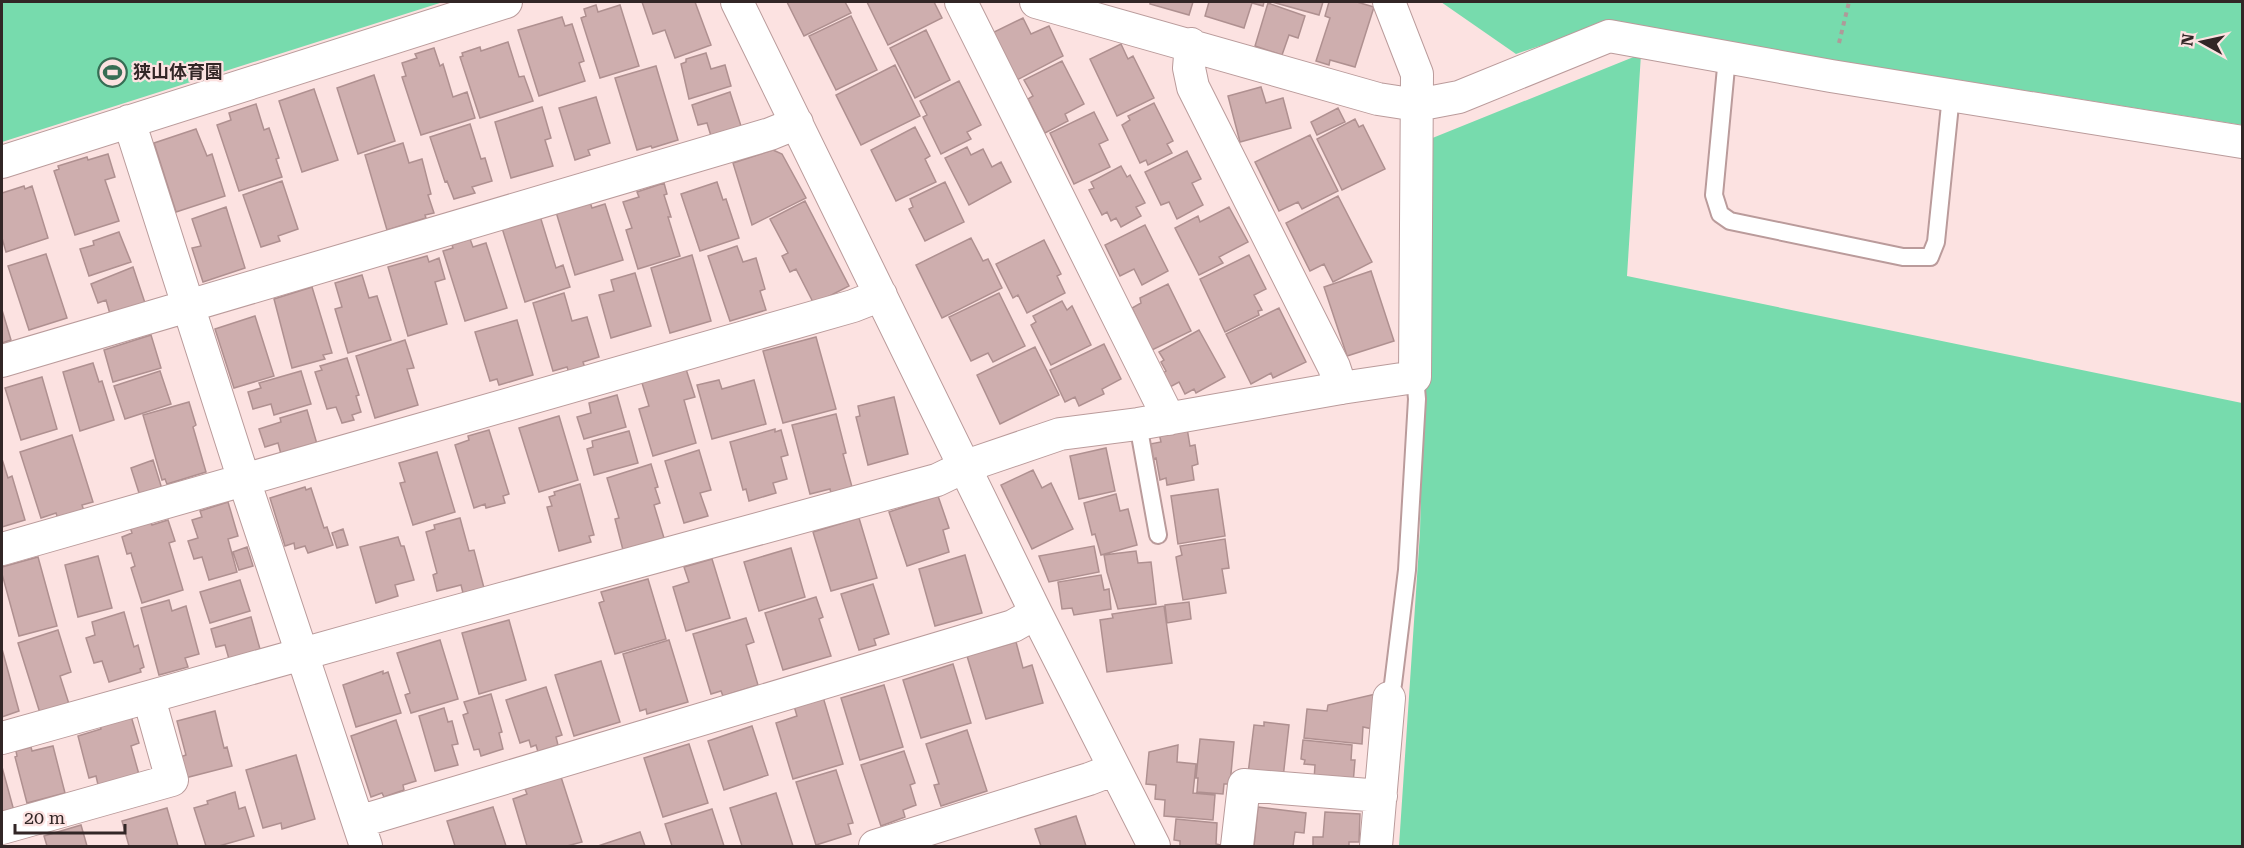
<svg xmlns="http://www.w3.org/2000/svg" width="2244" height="848" viewBox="0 0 2244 848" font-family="'Roboto Serif','Noto Sans JP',serif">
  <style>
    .green { fill: #77dbad }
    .building { fill: #ceaeae; stroke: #af9090; stroke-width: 1.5 }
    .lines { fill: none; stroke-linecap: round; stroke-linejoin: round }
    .service-casing { stroke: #ba9b9b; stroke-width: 20 }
    .minor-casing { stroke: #ba9b9b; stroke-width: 34 }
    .path { stroke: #ae9a99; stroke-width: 4; stroke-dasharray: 4.5 4.5; stroke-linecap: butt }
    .service { stroke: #fff; stroke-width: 16 }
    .minor { stroke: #fff; stroke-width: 32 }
    .labels { text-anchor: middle; stroke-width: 4.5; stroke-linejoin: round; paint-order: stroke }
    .poi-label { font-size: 18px; font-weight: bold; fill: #322626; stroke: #fce2e1; text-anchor: start }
  </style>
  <rect width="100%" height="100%" fill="#fce2e1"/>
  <path class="green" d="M2,2H443L2,142Z
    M1441,2H2242V125L1639,29L1581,32L1516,54Z
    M1641,54L1627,276L2242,403V846H1399L1420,532L1430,139Z"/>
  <path class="building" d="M642,2H695L711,45L675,58L665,30L653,34Z
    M787,2H845L851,13L804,36Z
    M867,2H934L942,18L888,45Z
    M1150,2H1193L1189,15L1150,4Z
    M1209,2H1264L1263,6L1252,3L1244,28L1205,16Z
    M1272,2H1323L1319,15Z
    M1329,2H1357L1374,7L1355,67L1330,60L1329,65L1316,61L1330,18L1325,16Z
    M1268,3L1305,16L1298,38L1289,35L1282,55L1255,46Z
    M596,5L598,12L620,5L639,66L600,78L581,18L586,16L584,9Z
    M851,16L877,70L836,90L809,36Z
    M562,17L565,26L572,24L584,61L579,63L585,81L539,96L518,30Z
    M1023,18L1031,34L1049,26L1063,56L1015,81L992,33Z
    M926,30L950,80L915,98L890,48Z
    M508,42L519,77L524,76L533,101L480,118L460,57L463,56L462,53L480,47L481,51Z
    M1121,44L1128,59L1133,56L1154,98L1117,116L1090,59Z
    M434,48L440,66L443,64L453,97L467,92L475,118L421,135L402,77L406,76L402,63L417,58L415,54Z
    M706,53L711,69L725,65L731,86L689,99L681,64L686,62V59Z
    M1062,61L1084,104L1065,114L1068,121L1045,133L1028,99L1033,96L1024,80Z
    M895,65L920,116L861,145L836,95Z
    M656,66L678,140L652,148L651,146L637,150L615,78Z
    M374,75L395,141L358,154L337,88Z
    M959,81L981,125L967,132L971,139L941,154L923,117L927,115L920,101Z
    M1261,87L1266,103L1283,98L1291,128L1240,142L1228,96Z
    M314,89L338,160L302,172L279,101Z
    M730,92L741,126L711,136L707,123L698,125L692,105Z
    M596,97L610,143L588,150L590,155L575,160L559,108Z
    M1154,103L1173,141L1167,144L1172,153L1148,165L1146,160L1140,163L1122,125L1130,120L1128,116Z
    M256,104L264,130L269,128L279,158L276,159L282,177L239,191L217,125L231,120L229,113Z
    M542,107L551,138L545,140L553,166L511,178L495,122Z
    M1338,108L1345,122L1317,135L1311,122Z
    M1094,112L1108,140L1099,144L1110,167L1074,184L1050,133Z
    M1355,119L1359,127L1363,125L1385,169L1342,190L1317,139Z
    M470,124L481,159L485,158L492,181L472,187L475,193L454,199L447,181L445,182L430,137Z
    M915,127L930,156L925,159L936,182L896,201L871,150Z
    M196,129L207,156L212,154L225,196L176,212L154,143Z
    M1310,135L1338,191L1302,209L1298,202L1279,211L1255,162Z
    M403,143L409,163L422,159L431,194L428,195L434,213L425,215L426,218L387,230L365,155Z
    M967,147L971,155L983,149L992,167L1001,162L1011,182L969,205L945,158Z
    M773,150L782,154L806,198L752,225L733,163Z
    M1187,151L1201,179L1192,183L1203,205L1177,219L1169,202L1161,205L1145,172Z
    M108,154L115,177L105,180L119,221L75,235L54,171L59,169L58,166L87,157L88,160Z
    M1121,166L1127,177L1130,175L1145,203L1136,207L1141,216L1121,227L1116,218L1111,221L1107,212L1102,215L1089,190L1094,188L1091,182Z
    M282,181L298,229L278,236L280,241L261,247L243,195Z
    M717,182L723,200L726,199L739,238L700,251L681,194Z
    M945,182L964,222L925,241L909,209L913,207L910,199Z
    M664,183L667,194L664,195L671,217H668L680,256L638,269L626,230L632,228L623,202L639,197L637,192Z
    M24,186L25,189L32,186L48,238L6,252L2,238V193Z
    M1338,196L1372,262L1333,282L1324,264L1310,271L1286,223Z
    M805,201L849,286L814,304L796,269L790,272L782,256L788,253L770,219Z
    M590,202L592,208L605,204L623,260L575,275L556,212Z
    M226,207L245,268L203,282L192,248L201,246L192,219Z
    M1229,207L1248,242L1219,257L1223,263L1199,275L1175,228L1198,216L1200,222Z
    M540,216L556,268L563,265L570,287L525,302L502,228Z
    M1145,225L1168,271L1142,285L1134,269L1120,276L1105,245Z
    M119,232L131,262L89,276L80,249L94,245L93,241Z
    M971,238L983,261L988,259L1002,288L942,318L916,265Z
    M470,239L473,247L486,243L507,308L465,321L443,251L453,248L452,245Z
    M1044,240L1061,274L1057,276L1065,293L1027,313L1018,295L1013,298L996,264Z
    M737,246L743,262L756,258L765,289L760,291L766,310L730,321L708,256Z
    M46,254L67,318L29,330L8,266Z
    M692,255L711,321L670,333L651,268Z
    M1249,255L1266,289L1254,295L1262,310L1258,311L1259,315L1225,332L1200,279Z
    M427,256L429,262L439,258L445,279L435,282L447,324L408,336L388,267Z
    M133,267L145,303L110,314L106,300L98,303L91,284Z
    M1371,271L1394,341L1347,356L1324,287Z
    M635,273L651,326L611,338L599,295L614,291L611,280Z
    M362,275L369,298L377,296L391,340L348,353L335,309L342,307L335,283Z
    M1168,284L1191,331L1152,350L1132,308L1141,303L1140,298Z
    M312,287L332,353L323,355L325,359L292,368L274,299Z
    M564,293L572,321L587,317L599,357L583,362L585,368L569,373L567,367L553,371L533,303Z
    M999,293L1025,346L993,362L988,353L971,361L949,317Z
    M1062,301L1067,310L1072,306L1091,345L1051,365L1031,325L1036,322L1033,316Z
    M1279,308L1306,362L1273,378L1271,373L1251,384L1226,334Z
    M2,310L11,340L2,343Z
    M255,316L274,376L234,388L215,329Z
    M517,320L533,375L499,385L497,379L490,381L475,332Z
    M1199,330L1225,377L1196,393L1194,389L1185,394L1179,382L1170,387L1163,373L1166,371L1161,362L1164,360L1159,352Z
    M151,335L161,368L113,382L104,350Z
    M816,337L836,409L783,423L763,351Z
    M405,340L414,368L407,369L418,405L375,418L356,356Z
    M1104,344L1121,379L1102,389L1104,394L1079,406L1075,397L1065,402L1050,370Z
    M1035,347L1059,395L1000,424L977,375Z
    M347,358L359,395L356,396L361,412L352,415L354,420L342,423L336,407L327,409L315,372L322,370L320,366Z
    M93,363L99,382L102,381L114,420L80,431L63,372Z
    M686,369L695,397L684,400L696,443L653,456L639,409L649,406L642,383Z
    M160,371L171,404L125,419L114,386Z
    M301,371L311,404L274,415L271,404L253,409L248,392L261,388L259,383Z
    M42,377L57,429L21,440L5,388Z
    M719,380L722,389L754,380L766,424L712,439L697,385Z
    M617,395L626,427L584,439L577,417L591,413L589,403Z
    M894,397L908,454L868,465L856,417L860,416L858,406Z
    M189,402L196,425L193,427L206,472L167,484L165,479L162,480L143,415Z
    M307,410L317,444L281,454L278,443L265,447L259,429L281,422L280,418Z
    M836,414L846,453L843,454L852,487L831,493L830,489L810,494L792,425Z
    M559,416L578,480L539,492L519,428Z
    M1187,428L1190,446L1195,445L1198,464L1192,466L1194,480L1167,485L1166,478L1160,480L1156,458L1153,459L1150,444L1161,442L1159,433Z
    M775,429V432L781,430L788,455L781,457L787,479L773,483L776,493L749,501L746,489L743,490L730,442Z
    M489,430L509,494L503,496L505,503L486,508L485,504L474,508L455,445L469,440L468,436Z
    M629,431L638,463L594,475L587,449L593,447L592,441Z
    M72,435L93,502L82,505L84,511L58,519L56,513L41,518L20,452Z
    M1106,448L1115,491L1079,499L1070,456Z
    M699,450L711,490L700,493L708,516L684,523L665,461Z
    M437,452L455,512L413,525L400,483L405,482L399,463Z
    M2,459L8,478L12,476L25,520L2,527Z
    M153,460L162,489L140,496L131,468Z
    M651,464L658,487L655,488L660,503L654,505L664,538L623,550L615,519L619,518L607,478Z
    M1033,470L1042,488L1051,483L1073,529L1032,549L1001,485Z
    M580,484L594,535L589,536L591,542L559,551L547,507L552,506L549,497L555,495L554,492Z
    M305,487L306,490L311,488L324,528L327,527L333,545L308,553L305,546L295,549L294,543L285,546L270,498Z
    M1218,489L1225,536L1178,544L1171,496Z
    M1116,494L1120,511L1128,509L1137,545L1101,555L1095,534L1092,535L1084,503Z
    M938,496L949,528L943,530L949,552L907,566L889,512Z
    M228,502L238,536L228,539L237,572L209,580L202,557L194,559L188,541L198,538L192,520L202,517L200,511Z
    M460,518L469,551L474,550L484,588L463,593L461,585L437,591L433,575L437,573L426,532L435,529L434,525Z
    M859,518L877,578L831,591L813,532Z
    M168,520L175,541L169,543L183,590L142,603L131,568L135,566L131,553L127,554L122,537L132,533L130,527L150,521L152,525Z
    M343,529L348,545L337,548L332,533Z
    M398,537L401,546H404L414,580L395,585L398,596L376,603L360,547Z
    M1225,539L1229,568L1222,569L1226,593L1183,600L1176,557L1182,555L1180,546Z
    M1094,546L1099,572L1049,582L1039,556Z
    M247,547L253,566L239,570L233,552Z
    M791,548L805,597L759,611L744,562Z
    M1136,551L1138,563L1151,562L1156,604L1118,609L1107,572L1104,555Z
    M965,555L982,613L935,626L919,569Z
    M98,556L112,608L78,617L65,565Z
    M38,557L57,626L19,636L2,574V567Z
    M712,559L730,618L686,631L673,587L689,582L684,567Z
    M1101,575L1104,590L1109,589L1111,609L1074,615L1072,608L1062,609L1058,582Z
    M648,579L666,639L615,654L599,603L604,601L601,592Z
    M240,580L250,611L210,623L200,592Z
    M873,584L889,634L874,639L876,645L859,650L841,594Z
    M816,597L823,617L819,619L831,656L783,670L765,613Z
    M169,600L172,611L186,606L199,654L185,658L188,667L159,675L141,608Z
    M1189,602L1191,619L1167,623L1165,605Z
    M1164,606L1172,663L1107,672L1100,620L1113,618L1112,614Z
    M124,612L134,647L138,645L144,667L140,669L141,672L109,682L102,661L94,663L86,638L95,635L92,622Z
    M251,617L260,649L229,659L225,645L216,647L211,629Z
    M746,618L754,642L746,645L758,685L723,696L721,691L711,694L693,634Z
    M509,620L526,680L479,694L462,633Z
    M58,630L71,672L60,676L69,704L40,713L18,643Z
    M440,640L458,699L411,713L405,695L410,693L397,653Z
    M669,640L688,702L647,714L646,709L640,711L623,654Z
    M1016,642L1023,668L1032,665L1043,703L986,719L967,656Z
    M2,649L19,711L2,717Z
    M601,661L620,722L574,736L555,675Z
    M953,664L971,723L921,738L903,680Z
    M383,671V674L388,672L401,713L356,727L343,685Z
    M884,685L903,747L860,760L841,698Z
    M546,687L562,735L556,737L558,745L538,752L536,745L531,747L529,740L520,743L506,700Z
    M1380,693L1373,729L1363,727L1362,744L1304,738L1307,709L1327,711L1328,705Z
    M491,694L502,732L499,733L503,749L481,756L479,749L474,750L463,715L468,713L464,702Z
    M823,697L843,764L793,779L776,723L797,716L794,706Z
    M444,708L448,722L452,721L458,744L452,745L458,765L435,771L419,716Z
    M215,711L224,748L227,747L232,766L185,778L180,757L186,755L177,721Z
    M131,716L139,743L131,746L140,778L99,789L96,776L89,778L78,736L101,729L100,724Z
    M396,720L416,781L403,785L404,790L384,797L382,793L371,797L351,736Z
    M1264,722L1289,725L1283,778L1248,774L1254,725L1264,726Z
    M752,726L768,775L724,790L708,741Z
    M967,730L987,791L941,806L934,785L939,784L926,744Z
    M1200,739L1234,742L1230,784H1224L1223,794L1197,792L1198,778H1196Z
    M1303,740L1352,745L1351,760H1355L1353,784L1314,780L1315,765L1304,764L1305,760L1301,759Z
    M689,744L708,803L663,817L644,758Z
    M1178,745L1177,762L1196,764L1193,793L1215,795L1213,820L1164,816L1165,800L1155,799L1156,785L1146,784L1149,752Z
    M53,746L65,793L27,803L15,757L17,756L16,751L31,747L32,751Z
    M904,751L915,783L910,785L916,805L903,810L905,817L881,826L861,765Z
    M296,755L315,819L282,829L281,823L263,828L246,770Z
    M2,767L14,811L2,815Z
    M836,770L853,823L848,824L851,834L816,845L796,782Z
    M561,777L582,842L567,846H527L513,799L527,794L525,789Z
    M235,792L239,809L245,807L254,836L219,846H206L194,808L208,804L207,801Z
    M776,793L793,846H742L730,808Z
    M493,807L506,846H455L447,821Z
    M1258,807L1306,813L1304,833L1295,832L1293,846H1254Z
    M167,808L178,846H129L122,821Z
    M712,809L724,846H672L665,824Z
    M1325,812L1360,814L1359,842H1349V846H1313V837H1323Z
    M1076,816L1086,846H1041L1035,829Z
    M1176,819L1217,823L1216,844L1225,846H1180V841L1174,840Z
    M81,825L87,846H47L44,836Z
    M640,832L645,846H598Z"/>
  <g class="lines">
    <defs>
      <path id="service" d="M1727,57L1714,195L1720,214L1730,221L1903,257H1930L1936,242L1951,95
        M1138,424L1158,535
        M1389,698L1393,684L1407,570L1417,399L1415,377"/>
      <path id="minor" d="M737,2L1036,613L1154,846
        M961,2L1169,419
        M1036,2L1378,99L1417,105L1459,97L1609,36L1831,76L2242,142
        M1191,44L1189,68L1193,87L1334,367L1341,388
        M129,121L244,480L366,846
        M2,162L506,2
        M2,361L770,134L797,123
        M2,549L853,306L881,295
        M2,738L388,630L937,480L966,466L1060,434L1138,424L1341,388L1415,377L1417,74L1389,2
        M358,822L1013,626L1036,613
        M2,828L172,780L149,698
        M875,846L1089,779L1115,769
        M1237,846L1244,785L1381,796
        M1376,846L1389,698"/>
    </defs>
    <use href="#service" class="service-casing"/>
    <use href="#minor" class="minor-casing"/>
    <path class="path" d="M1839,43L1849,2"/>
    <use href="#service" class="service"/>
    <use href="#minor" class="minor"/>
  </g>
  <defs>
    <symbol id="stadium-ring" viewBox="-11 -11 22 22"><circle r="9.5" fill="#fce2e1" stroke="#366d54" stroke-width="1.5"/><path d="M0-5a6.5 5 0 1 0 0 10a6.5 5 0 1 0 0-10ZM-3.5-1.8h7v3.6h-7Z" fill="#366d54"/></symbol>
  </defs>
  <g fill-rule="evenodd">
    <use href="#stadium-ring" x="96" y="56" width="33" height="33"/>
  </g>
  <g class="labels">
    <g class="poi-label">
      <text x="133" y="78">狭山体育園</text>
    </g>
  </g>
  <rect width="2244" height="848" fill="none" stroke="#322626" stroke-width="6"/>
  <g transform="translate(2202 42) rotate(278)" stroke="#fce2e1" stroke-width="4.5" paint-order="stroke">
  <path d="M0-4.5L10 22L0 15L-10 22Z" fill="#322626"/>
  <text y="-9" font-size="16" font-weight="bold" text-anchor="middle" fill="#322626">N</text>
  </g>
  <path d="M15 824v9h110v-9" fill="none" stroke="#322626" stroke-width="3"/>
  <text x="24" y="824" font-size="18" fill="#322626" stroke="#fce2e1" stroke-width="4.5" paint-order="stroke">20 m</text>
</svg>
